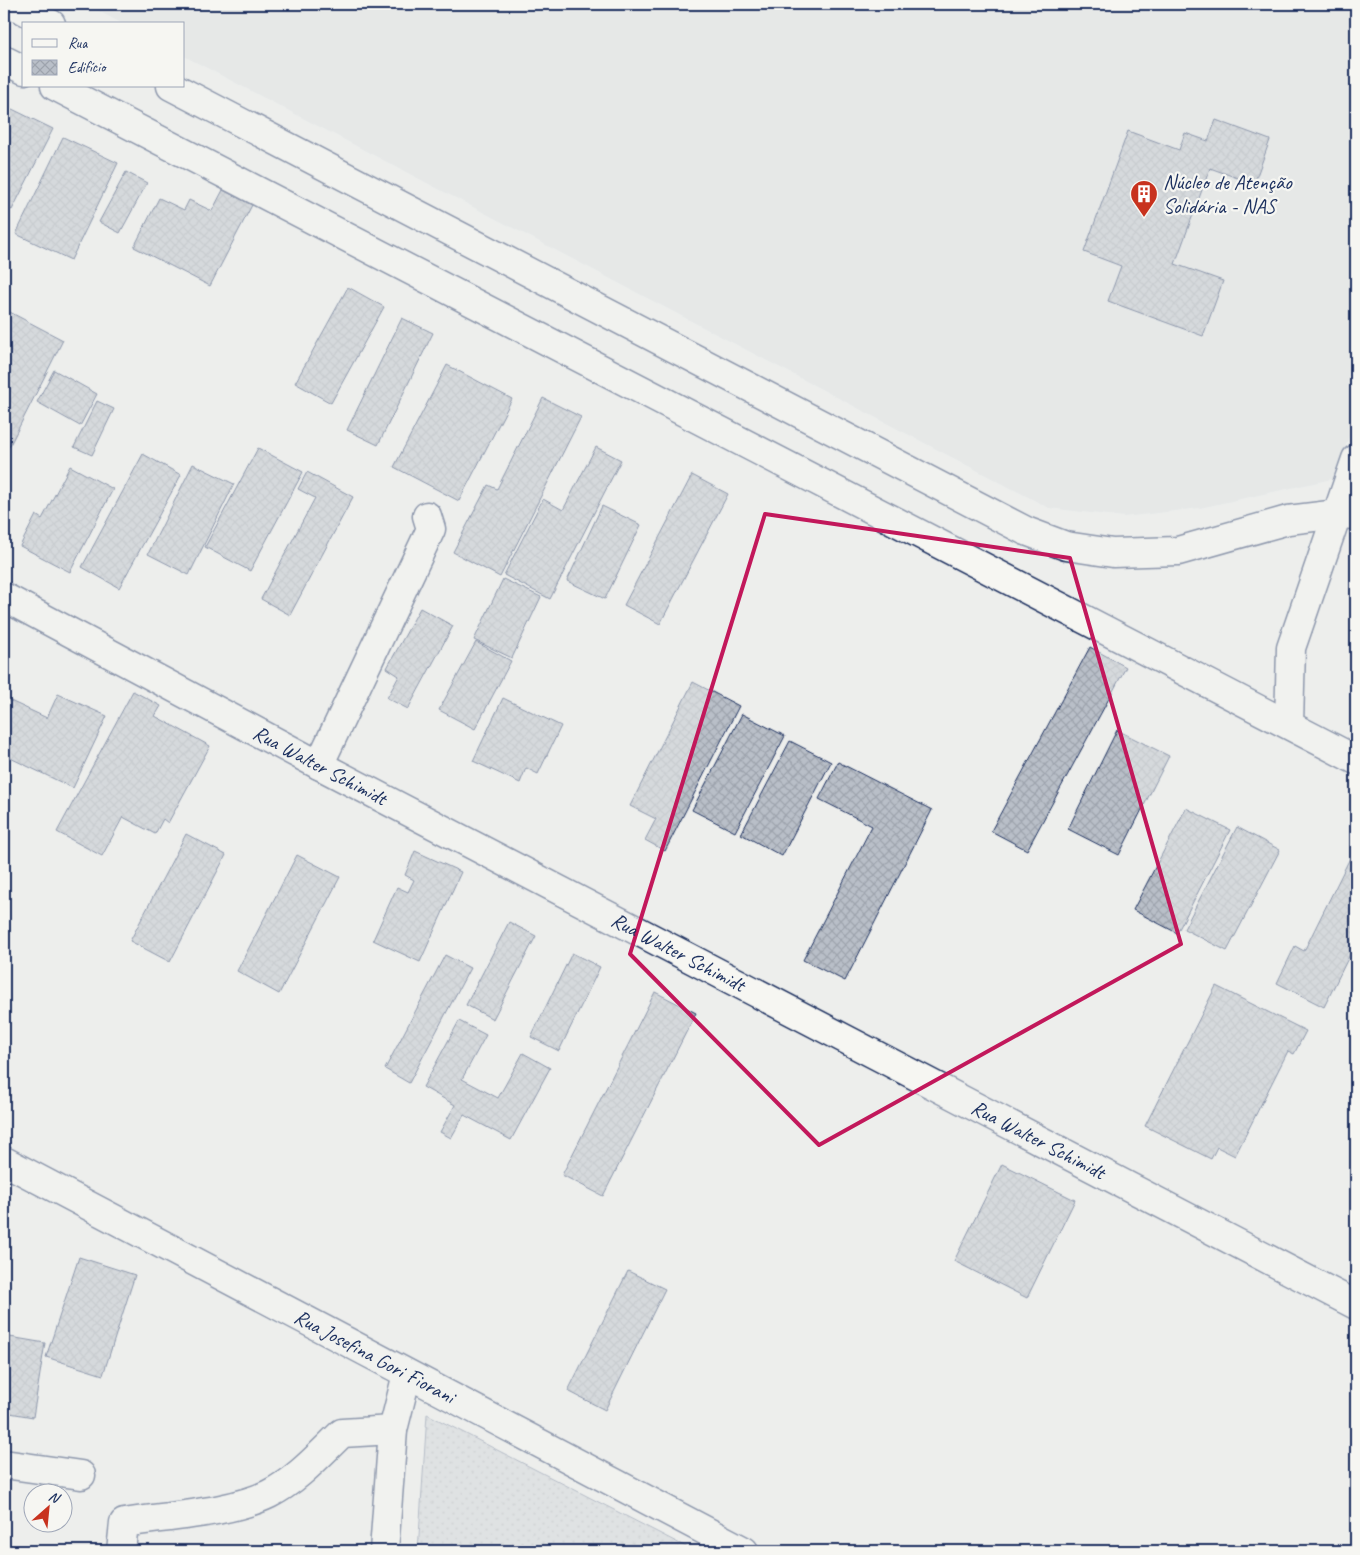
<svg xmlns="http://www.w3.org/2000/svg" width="1360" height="1555" viewBox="0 0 1360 1555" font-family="Caveat,sans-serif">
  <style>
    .built { fill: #dde0e1 }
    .grass { fill: url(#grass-dots); stroke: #74809a }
    .building { fill: url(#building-cross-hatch); stroke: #1b2f5e }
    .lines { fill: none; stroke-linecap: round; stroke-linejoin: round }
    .minor-casing { stroke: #1b2f5e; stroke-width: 31 }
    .minor { stroke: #f6f6f2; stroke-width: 28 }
    .marked { fill: none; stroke: #c2185b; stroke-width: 4; stroke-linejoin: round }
    .labels { text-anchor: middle; stroke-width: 4.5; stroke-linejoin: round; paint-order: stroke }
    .poi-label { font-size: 21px; fill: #1b2f5e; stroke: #f6f6f2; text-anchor: start }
    .street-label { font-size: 21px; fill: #1b2f5e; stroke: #f6f6f2 }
  </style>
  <defs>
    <pattern id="grass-dots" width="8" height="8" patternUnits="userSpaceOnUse" patternTransform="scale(1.25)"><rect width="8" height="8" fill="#ced2d7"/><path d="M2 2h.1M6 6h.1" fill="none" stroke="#b0b5bb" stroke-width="1.8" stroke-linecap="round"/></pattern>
    <pattern id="building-cross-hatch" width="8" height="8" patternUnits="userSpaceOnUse" patternTransform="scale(1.25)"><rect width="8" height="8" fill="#b9bfc8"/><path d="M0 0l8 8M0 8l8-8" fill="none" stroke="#9ea4ae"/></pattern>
  </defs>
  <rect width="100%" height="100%" fill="#edeeec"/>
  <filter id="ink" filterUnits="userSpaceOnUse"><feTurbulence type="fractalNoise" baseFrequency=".02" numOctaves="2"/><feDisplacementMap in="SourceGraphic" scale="10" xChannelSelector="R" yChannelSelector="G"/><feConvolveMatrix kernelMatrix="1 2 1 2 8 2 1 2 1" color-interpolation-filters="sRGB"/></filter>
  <g filter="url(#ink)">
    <path class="built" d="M85,4H1356V425H1354L1332,479L1200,508L1124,517L1049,508L184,56V24H123Z"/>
    <path class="grass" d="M427,1414L694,1551H418Z"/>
    <path class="building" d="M4,83L9,85L4,95Z
      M8,107L53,129L12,210L4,206V116Z
      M1216,120L1270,140L1254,184L1210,168L1175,264L1223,281L1203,336L1108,301L1121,266L1084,252L1128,131L1179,150L1185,133L1208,141Z
      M63,137L118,163L71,260L16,234Z
      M126,172L147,183L120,233L99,222Z
      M223,190L252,205L210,286L134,247L159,198L184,210L189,200L212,211Z
      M348,287L384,307L331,403L295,383Z
      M4,309L63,340L9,447L4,445Z
      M402,318L433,333L378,445L347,430Z
      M447,365L512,399L459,501L394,467Z
      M54,370L97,394L80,426L37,402Z
      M543,398L581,417L500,577L453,552L488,485L497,489Z
      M97,401L114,409L92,455L74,447Z
      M596,447L621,460L550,599L504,575L543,499L563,510Z
      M258,448L303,472L250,571L205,547Z
      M143,454L181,475L119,588L82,567Z
      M193,464L234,484L189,575L148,554Z
      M70,466L113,489L70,572L20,546L36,515L42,519Z
      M307,472L353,497L290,615L261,599L315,498L298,489Z
      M692,475L728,494L660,624L624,605Z
      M602,506L641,525L605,599L567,581Z
      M503,579L541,597L512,658L474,640Z
      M420,608L453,626L408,709L387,698L399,676L387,668Z
      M476,642L511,661L475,729L439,710Z
      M1090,647L1126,667L1027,850L991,831Z
      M693,682L739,706L665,851L645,840L656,819L630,806Z
      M133,691L161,706L155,716L210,746L168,823L163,819L155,834L123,817L102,856L57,832Z
      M58,694L107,716L73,788L4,755L6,733L4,732V698L47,718Z
      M503,698L561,726L538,774L526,768L520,783L473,761Z
      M742,714L785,736L735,832L692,810Z
      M1117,730L1169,756L1119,855L1068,829Z
      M790,741L831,762L782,856L741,834Z
      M838,762L932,810L845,981L803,960L872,826L819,799Z
      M1186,808L1230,830L1177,933L1133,910Z
      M1237,827L1280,850L1227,951L1184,929Z
      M186,834L226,855L170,962L130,941Z
      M1356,846V942L1324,1007L1277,983L1295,946L1304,951Z
      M415,851L461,872L420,962L373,940L397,887L408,892L414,880L405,875Z
      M297,855L340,877L279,994L237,971Z
      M509,922L536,936L493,1019L466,1005Z
      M572,953L600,967L559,1051L531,1037Z
      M445,955L470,968L409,1083L385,1069Z
      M1216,986L1306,1031L1294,1054L1288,1051L1235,1156L1217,1147L1211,1159L1145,1126Z
      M655,992L696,1013L603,1196L562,1175Z
      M459,1021L486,1035L462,1079L498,1098L523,1053L550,1068L511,1140L464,1115L451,1138L440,1132L455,1105L423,1087Z
      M1002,1164L1075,1200L1027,1298L954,1261Z
      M79,1257L135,1275L103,1375L46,1357Z
      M628,1271L665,1289L605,1410L568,1391Z
      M4,1336L45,1343L33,1417L4,1412Z"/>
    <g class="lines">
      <defs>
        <g id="minor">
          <path d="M12,4L51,24"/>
          <path d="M4,60L24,70"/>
          <path d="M55,86L1356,760"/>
          <path d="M171,86L1026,531L1066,546L1113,553L1178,551L1288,520L1338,514L1356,515"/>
          <path id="s1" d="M4,597L319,765L1356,1305"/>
          <path d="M1289,724L1291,648L1356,459"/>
          <path d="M319,765L431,529L427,516"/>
          <path id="s2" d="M4,1161L744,1551"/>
          <path d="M4,1464L81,1475"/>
          <path d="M121,1551L124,1523C168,1516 230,1513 269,1494C297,1480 320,1454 342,1433L393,1430"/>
          <path d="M384,1551L393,1430L407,1374"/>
        </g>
      </defs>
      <use href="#minor" class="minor-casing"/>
      <use href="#minor" class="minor"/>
    </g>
  </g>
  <path d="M0 0H1360V1555H0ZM765,514L1070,558L1181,944L819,1145L630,954Z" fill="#edeeec" fill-opacity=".55" fill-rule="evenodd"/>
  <path class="marked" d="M765,514L1070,558L1181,944L819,1145L630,954Z"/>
  <defs>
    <symbol id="building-pin" viewBox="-11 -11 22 30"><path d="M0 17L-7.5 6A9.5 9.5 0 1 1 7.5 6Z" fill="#c8321e" stroke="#f6f6f2"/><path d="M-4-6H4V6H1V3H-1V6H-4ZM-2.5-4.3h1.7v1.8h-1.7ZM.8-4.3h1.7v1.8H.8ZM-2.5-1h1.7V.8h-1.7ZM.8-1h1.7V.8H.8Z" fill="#fff"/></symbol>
  </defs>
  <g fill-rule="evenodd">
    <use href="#building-pin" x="1128" y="178" width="32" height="43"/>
  </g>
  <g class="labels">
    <g class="poi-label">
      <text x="1163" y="189">Núcleo de Atenção<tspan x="1163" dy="24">Solidária - NAS</tspan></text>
    </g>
    <g class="street-label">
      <text dy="7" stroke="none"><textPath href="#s1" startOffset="358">Rua Walter Schimidt</textPath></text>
      <text dy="7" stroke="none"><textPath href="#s1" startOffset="762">Rua Walter Schimidt</textPath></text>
      <text dy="7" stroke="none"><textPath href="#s1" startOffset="1168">Rua Walter Schimidt</textPath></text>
      <text dy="7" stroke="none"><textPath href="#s2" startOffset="419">Rua Josefina Gori Fiorani</textPath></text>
    </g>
  </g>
  <rect width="1360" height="1555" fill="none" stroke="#f6f6f2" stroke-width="20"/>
  <rect x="10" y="10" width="1340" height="1535" fill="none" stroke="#1b2f5e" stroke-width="2" filter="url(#ink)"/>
  <rect x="22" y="22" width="162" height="65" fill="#f6f6f2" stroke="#9ea6b7"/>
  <rect x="32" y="39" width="25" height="8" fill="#f6f6f2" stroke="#9ea6b7"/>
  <text x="68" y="48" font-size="15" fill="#1b2f5e">Rua</text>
  <rect x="32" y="60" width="25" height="15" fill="url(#building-cross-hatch)" stroke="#9ea6b7"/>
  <text x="68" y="72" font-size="15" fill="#1b2f5e">Edifício</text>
  <g transform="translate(48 1508) rotate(27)"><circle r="24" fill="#f6f6f2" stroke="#9ea6b7"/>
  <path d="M0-4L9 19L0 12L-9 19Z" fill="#c8321e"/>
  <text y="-8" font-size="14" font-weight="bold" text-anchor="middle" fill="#1b2f5e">N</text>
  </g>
</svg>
